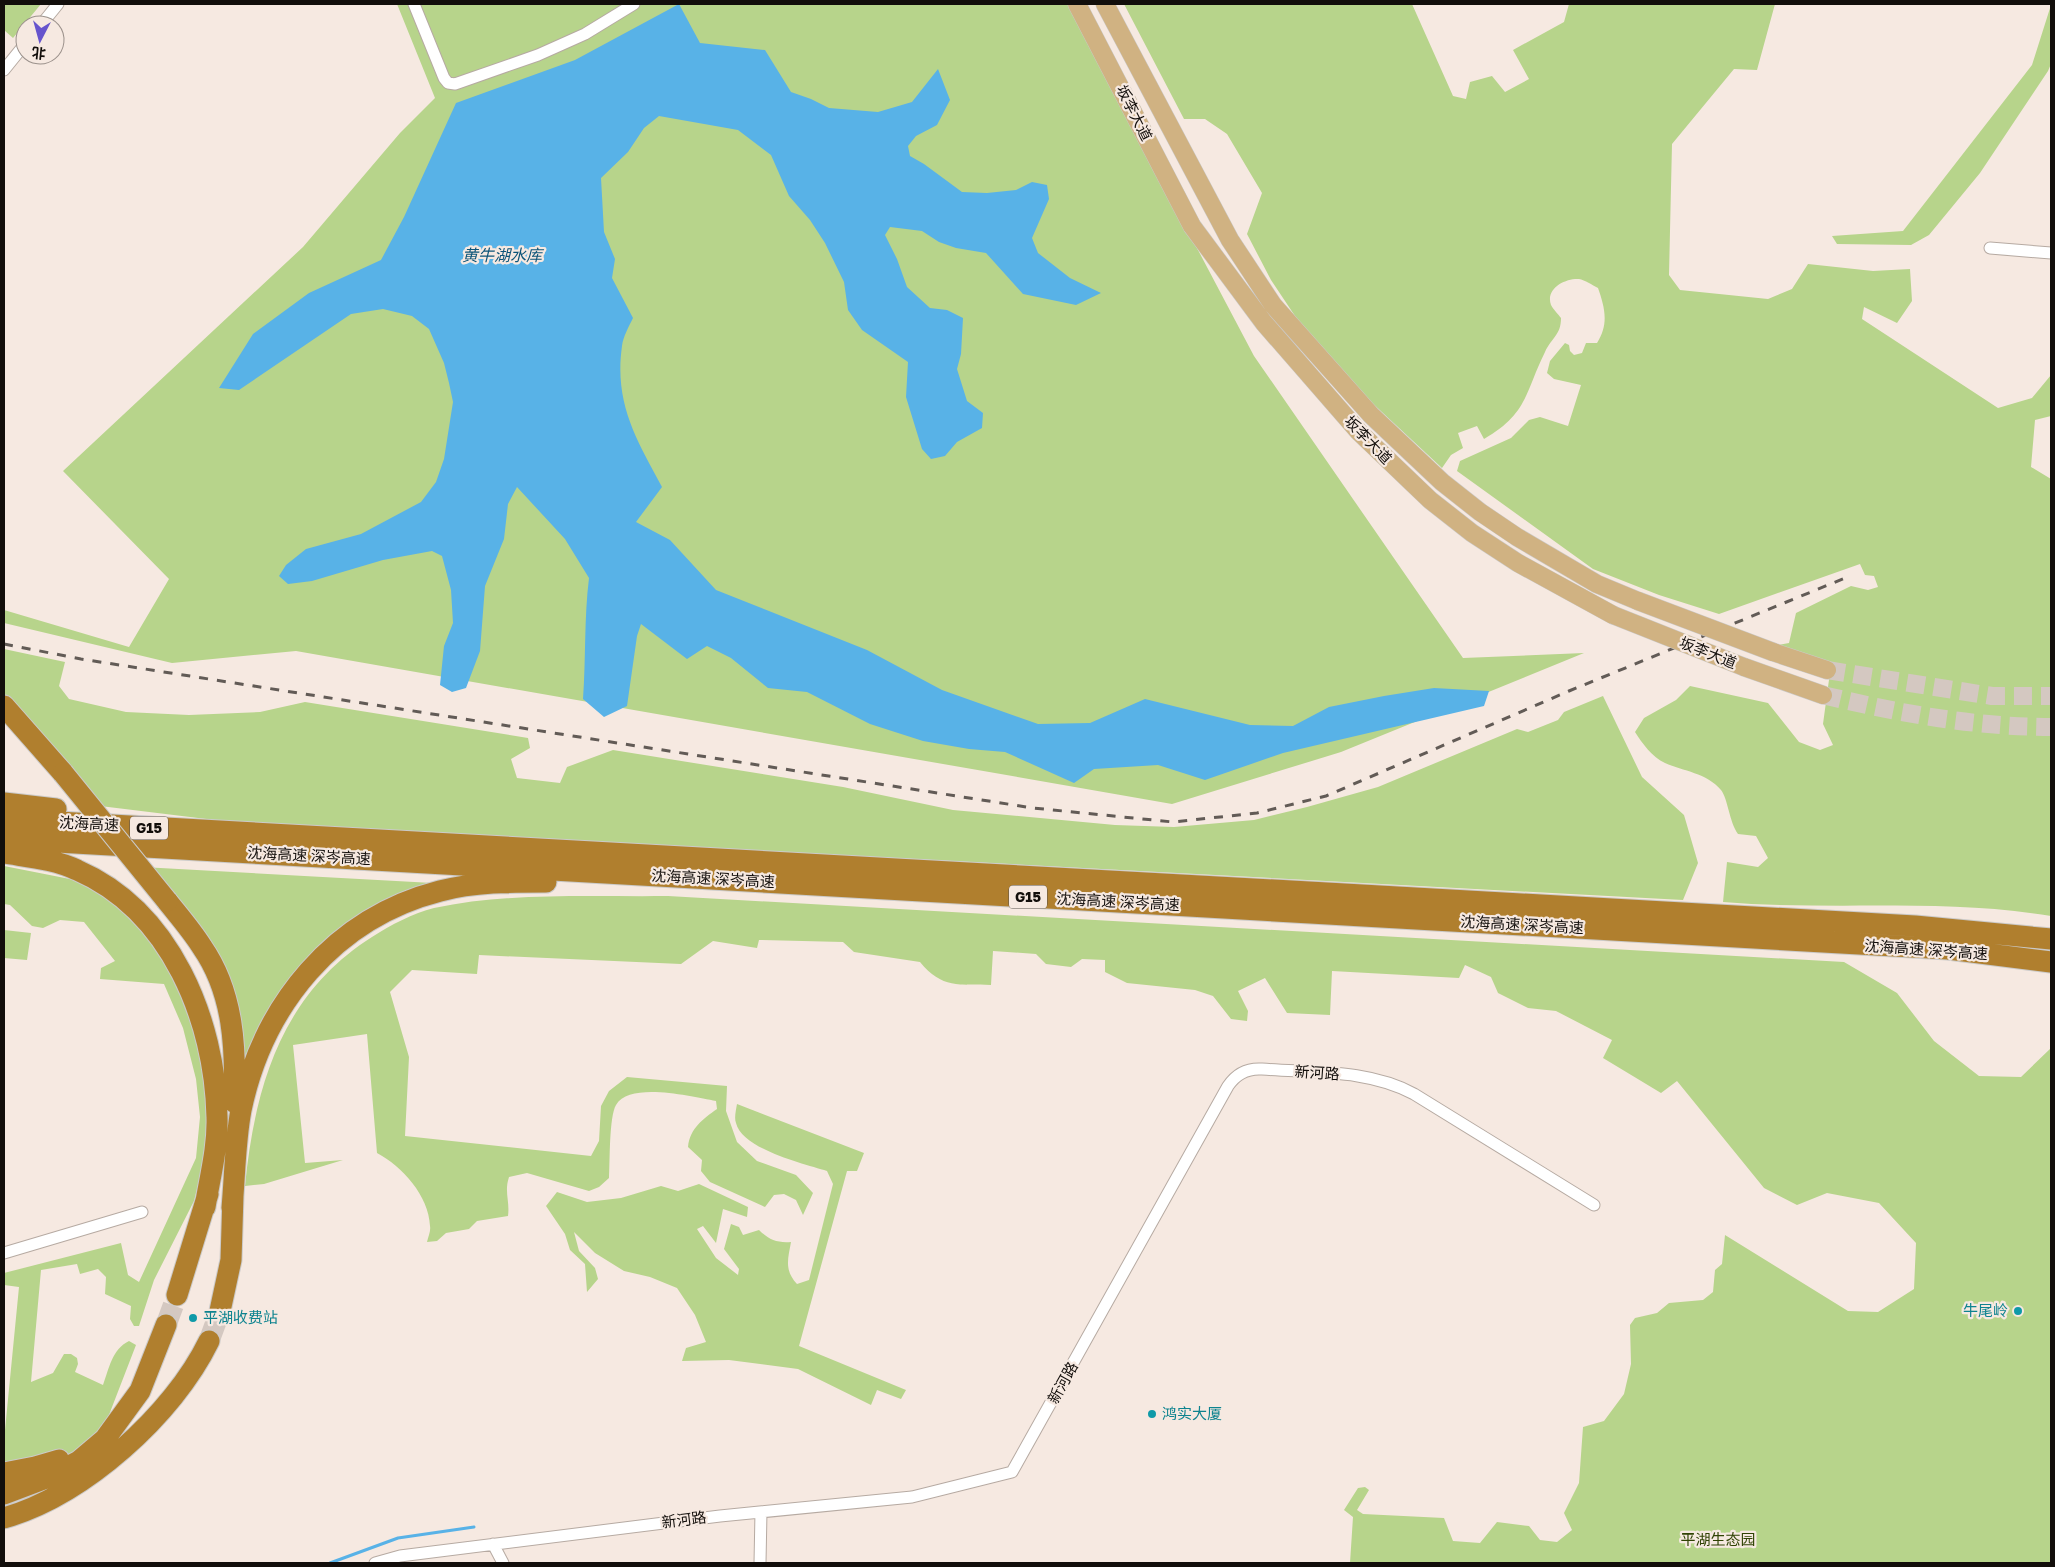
<svg xmlns="http://www.w3.org/2000/svg" width="2055" height="1567" viewBox="0 0 2055 1567" font-family="'Golos Text','Noto Sans SC',sans-serif">
  <style>
    .green { fill: #b7d48b }
    .water { fill: #58b2e7 }
    .lines { fill: none; stroke-linecap: round; stroke-linejoin: round }
    .stream { stroke: #58b2e7; stroke-width: 3 }
    .primary-tunnel { stroke: #d4c8c1; stroke-width: 18; stroke-dasharray: 18 9; stroke-linecap: butt }
    .highway-tunnel { stroke: #d4c8c1; stroke-width: 21; stroke-dasharray: 21 11; stroke-linecap: butt }
    .street-casing { stroke: #b6aaa2; stroke-width: 13 }
    .primary-casing { stroke: #cbcac9; stroke-width: 19 }
    .highway-casing { stroke: #cbcac9; stroke-width: 23 }
    .street { stroke: #fff; stroke-width: 11 }
    .primary { stroke: #d0b282; stroke-width: 18 }
    .highway { stroke: #b07f2e; stroke-width: 21 }
    .rail { stroke: #625b56; stroke-width: 3; stroke-dasharray: 9 9; stroke-linecap: butt }
    .primary-bridge-casing { stroke: #cbcac9; stroke-width: 19; stroke-linecap: butt }
    .highway-bridge-casing { stroke: #cbcac9; stroke-width: 23; stroke-linecap: butt }
    .primary-bridge { stroke: #d0b282; stroke-width: 18 }
    .highway-bridge { stroke: #b07f2e; stroke-width: 21 }
    .culture-dot { fill: #0f9aa8; stroke: #f6e9e1; stroke-width: 2 }
    .labels { text-anchor: middle; stroke-width: 4.5; stroke-linejoin: round; paint-order: stroke }
    .shield { fill: #f6e9e1; stroke: #56504b; stroke-width: 1 }
    .shield-label { font-size: 14px; font-weight: bold; fill: #120e0b }
    .street-label { font-size: 15px; fill: #120e0b; stroke: #f6e9e1 }
    .culture-label { font-size: 15px; fill: #0d838f; stroke: #f6e9e1; text-anchor: start }
    .park-label { font-size: 15px; fill: #304304; stroke: #f6e9e1 }
    .water-label { font-size: 16px; font-style: italic; fill: #0d5478; stroke: #f6e9e1 }
  </style>
  <rect width="100%" height="100%" fill="#f6e9e1"/>
  <path class="green" d="M4,4H41L13,38L4,30Z
    M397,4H1068L1254,356L1463,658L1584,653L1341,752L1172,804L296,651L172,663L4,623V610L129,647L169,579L63,471L303,247L400,133L435,98Z
    M1124,4H1412L1453,96L1466,99L1470,82L1492,76L1505,92L1529,79L1513,50L1564,22L1569,4H1775L1757,70L1734,69L1672,144L1669,275L1680,290L1768,299L1792,289L1808,264L1873,271L1910,269L1912,301L1897,323L1864,307L1862,319L1998,408L2032,398L2051,375V416L2035,420L2031,467L2051,479V916C1943,898 1832,911 1723,902L1727,862L1758,867L1768,858L1756,836L1738,834C1729,821 1728,799 1721,790C1707,773 1683,771 1665,763C1652,757 1642,743 1635,732L1644,718L1676,700L1690,686L1768,703L1799,742L1820,750L1833,745L1823,724L1831,665L1772,646L1789,643L1796,613L1851,586L1868,590L1878,587L1874,576L1865,575L1860,564L1719,614L1659,595L1593,569L1457,471L1460,461L1511,438L1529,420L1540,417L1568,426L1581,385L1554,379L1547,373L1550,361L1565,343L1569,345L1570,351L1574,355L1582,353L1586,343H1597C1609,324 1605,308 1598,288C1592,285 1585,280 1579,279C1566,278 1545,288 1551,305C1553,309 1558,314 1561,318C1561,335 1552,337 1545,352C1525,392 1528,414 1484,439L1477,426L1458,433L1463,448L1451,455L1442,468L1356,388L1305,331L1271,280L1247,234L1262,193L1227,134L1205,119H1184Z
    M2051,5V64L2048,71L1980,173L1929,235L1911,245L1837,244L1832,236L1903,231L2032,65Z
    M4,649L65,662L59,686L69,699L126,712L189,715L260,712L305,702L528,738L530,748L511,759L517,778L560,783L567,767L613,750L843,787L953,810L1115,825L1174,827L1254,820L1307,807L1378,787L1517,729L1528,732L1558,720L1564,712L1603,696L1642,777L1684,815L1698,863L1683,900L239,823L92,805L4,703Z
    M4,866L80,881L109,898L137,923L157,948L194,1018L210,1100L204,1161L194,1201L154,1280L139,1326H134L130,1319L131,1306L105,1294L106,1277L98,1269L80,1274L77,1264L41,1270L31,1382L53,1373L64,1354H71L77,1358L78,1364L75,1372L103,1385C109,1369 112,1349 129,1341L136,1345L102,1433L71,1458L4,1477V1440L19,1287L4,1285V1273L121,1243L128,1275L139,1282L196,1158L200,1117L196,1079L183,1028L164,984L100,979L101,968L115,961L84,922L60,920L43,928L32,926L10,905L4,904Z
    M142,867L451,884L352,925L247,1069L243,1036Z
    M668,896L1844,962L1897,993L1934,1041L1979,1076L2021,1077L2051,1048V1563H1350L1353,1517L1344,1510L1358,1488L1365,1487L1369,1490L1357,1510L1363,1514L1444,1518L1453,1541L1480,1543L1497,1522L1529,1526L1540,1540L1557,1542L1572,1530L1564,1513L1579,1483L1583,1427L1604,1421L1624,1394L1631,1364L1630,1325L1635,1318L1657,1313L1669,1303L1703,1300L1713,1292L1715,1270L1722,1264L1725,1235L1848,1311L1878,1312L1914,1289L1916,1243L1879,1203L1827,1193L1797,1205L1764,1188L1677,1081L1661,1093L1603,1058L1612,1040L1556,1011L1528,1008L1498,993L1491,977L1465,965L1459,978L1332,971L1330,1015L1287,1013L1265,978L1238,991L1248,1011L1247,1021L1231,1019L1213,996L1195,990L1127,983L1105,972V960L1082,959L1071,967L1046,964L1036,954L993,951L991,985C959,984 942,989 920,962L854,952L843,942L759,940L757,948L713,941L681,964L479,955L477,974L412,970L390,992L409,1057L405,1136L591,1156L599,1141L601,1106L609,1091L627,1077L727,1086L726,1111L737,1142L757,1161L796,1175L813,1193L803,1215L796,1200L784,1194L774,1195L765,1207L710,1182L701,1171L702,1160L688,1147C690,1128 703,1119 717,1109L716,1101C692,1097 630,1081 616,1105C609,1117 610,1162 609,1178L599,1187L589,1191L527,1173L509,1177C504,1192 510,1201 508,1216L477,1221L469,1229L446,1233L437,1241L427,1242C428,1237 431,1231 430,1226C429,1196 402,1166 377,1153L367,1034L293,1045L305,1163L343,1160L264,1184L245,1186C255,1085 282,994 372,937C391,925 413,913 434,908C510,892 591,897 668,896Z
    M4,930L31,933L27,960L4,958Z
    M737,1104L864,1153L857,1171H847L799,1346L906,1390L901,1399L877,1390L871,1405L798,1369L729,1360L682,1361L686,1348L706,1342L695,1315L677,1288L650,1277L624,1271L595,1253L574,1232L579,1251L595,1268L598,1279L587,1292L585,1264L570,1250L565,1234L546,1206L557,1192L587,1202L621,1198L661,1186L678,1191L699,1184L748,1207L747,1217L723,1209L716,1243L703,1226L697,1229L716,1258L738,1275L739,1269L724,1249L731,1224L739,1227L743,1235L759,1230C769,1240 777,1243 791,1242C788,1259 784,1270 797,1284L809,1280L833,1184L827,1171C804,1164 742,1149 736,1123C734,1118 736,1110 737,1104Z"/>
  <path class="water" d="M679,4L700,43L765,50L791,92L811,99L829,108L878,112L912,102L938,69L950,100L937,125L916,136L908,146L910,156L924,164L962,192L987,193L1016,190L1032,182L1047,185L1049,199L1032,238L1038,253L1070,278L1101,293L1076,305L1023,294L986,253L956,248L939,242L922,231L890,227L885,235L897,259L907,287L930,308L947,310L963,318L961,354L957,369L967,401L983,413L982,428L957,442L945,456L931,459L922,449L906,397L908,362L862,330L848,310L844,282L825,243L810,220L789,196L771,155L738,130L659,116L644,128L628,152L601,178L604,232L615,259L612,278L633,318C629,326 623,337 622,346C614,403 636,439 662,487L636,522L670,540L716,590L867,650L942,690L1038,724L1090,723L1145,699L1250,725L1293,726L1329,707L1384,696L1434,688L1489,691L1484,706L1283,753L1205,780L1158,765L1094,769L1074,783L1005,752L969,749L923,741L870,724L807,692L768,688L731,658L707,646L687,659L641,624L637,636L627,706L604,717L583,699C586,659 584,618 589,578L565,539L517,487L508,504L504,539L485,586L480,651L466,688L452,692L440,685L444,646L453,623L451,590L442,556L432,551L383,560L312,581L288,584L279,576L286,565L306,549L361,534L421,502L436,482L444,459L453,402L449,383L444,363L429,329L412,316L383,309L351,314L239,390L219,388L253,334L309,293L381,260L404,217L456,103L575,60Z"/>
  <g class="lines">
    <path class="stream" d="M330,1563L398,1538L474,1527"/>
    <path class="primary-tunnel" d="M1827,670L1992,696H2051
      M1823,695C1898,713 1974,727 2051,727"/>
    <path class="highway-tunnel" d="M166,1325L177,1295
      M209,1341L220,1311"/>
    <defs>
      <path id="street" d="M414,4L444,78L448,83L455,84L538,55L585,34L634,4
        M41,25L58,4
        M4,70L25,44
        M1990,248L2051,253
        M4,1253L142,1212
        M493,1544L503,1563
        M375,1563L400,1556L720,1516L912,1497L1012,1472L1228,1086C1236,1074 1247,1068 1262,1069C1313,1073 1368,1069 1414,1094L1594,1205
        M760,1563L761,1512"/>
      <path id="primary" d="M1077,4L1192,226L1264,323L1359,432L1430,500L1472,533L1518,563L1613,615
        M1105,4L1230,240L1273,305L1371,415L1442,482L1480,512L1517,537L1597,584L1638,601
        M1773,652L1827,670
        M1744,667L1823,695"/>
      <path id="highway" d="M4,706L63,773
        M4,803L56,809
        M4,819L1915,926L2051,939
        M4,839L1948,949L2051,962
        M4,853C28,857 55,859 77,870C171,911 215,1020 217,1117C218,1147 210,1177 205,1207
        M167,901C179,916 192,931 202,947C234,993 236,1049 234,1102
        M232,1208C235,1175 235,1142 241,1110C263,1005 334,918 440,891C474,882 511,882 546,882
        M177,1295L208,1194
        M220,1311L231,1260L233,1195
        M4,1473L35,1467L59,1460
        M4,1494L49,1477L79,1461L105,1439L140,1391L166,1325
        M4,1518C84,1495 173,1415 209,1341"/>
    </defs>
    <use href="#street" class="street-casing"/>
    <use href="#primary" class="primary-casing"/>
    <use href="#highway" class="highway-casing"/>
    <use href="#street" class="street"/>
    <use href="#primary" class="primary"/>
    <use href="#highway" class="highway"/>
    <path class="rail" d="M4,644L81,659L1033,808L1173,822L1257,813L1326,796L1569,691L1850,576"/>
    <defs>
      <path id="primary-bridge" d="M1638,601L1773,652
        M1613,615L1744,667"/>
      <path id="highway-bridge" d="M63,773L167,901"/>
    </defs>
    <use href="#primary-bridge" class="primary-bridge-casing"/>
    <use href="#highway-bridge" class="highway-bridge-casing"/>
    <use href="#primary-bridge" class="primary-bridge"/>
    <use href="#highway-bridge" class="highway-bridge"/>
  </g>
  <g class="culture-dot">
    <circle cx="2018" cy="1311" r="5"/>
    <circle cx="193" cy="1318" r="5"/>
    <circle cx="1152" cy="1414" r="5"/>
  </g>
  <g class="labels">
    <g class="shield">
      <rect x="130" y="816.5" width="38" height="23" rx="4"/>
      <rect x="1009" y="885.5" width="38" height="23" rx="4"/>
    </g>
    <g class="shield-label">
      <text x="149" y="833">G15</text>
      <text x="1028" y="902">G15</text>
    </g>
    <g class="street-label">
      <text transform="translate(1134 113) rotate(63)" y="5">坂李大道</text>
      <text transform="translate(1368 440) rotate(46)" y="5">坂李大道</text>
      <text transform="translate(1708 653) rotate(22)" y="5">坂李大道</text>
      <text transform="translate(89 824) rotate(3)" y="5">沈海高速</text>
      <text transform="translate(309 856) rotate(3)" y="5">沈海高速 深岑高速</text>
      <text transform="translate(713 879) rotate(3)" y="5">沈海高速 深岑高速</text>
      <text transform="translate(1118 902) rotate(3)" y="5">沈海高速 深岑高速</text>
      <text transform="translate(1522 925) rotate(3)" y="5">沈海高速 深岑高速</text>
      <text transform="translate(1926 950) rotate(4)" y="5">沈海高速 深岑高速</text>
      <text transform="translate(1317 1073) rotate(4)" y="5">新河路</text>
      <text transform="translate(1063 1383) rotate(-61)" y="5">新河路</text>
      <text transform="translate(684 1520) rotate(-7)" y="5">新河路</text>
    </g>
    <g class="culture-label">
      <text x="2008" y="1316" text-anchor="end">牛尾岭</text>
      <text x="203" y="1323">平湖收费站</text>
      <text x="1162" y="1419">鸿实大厦</text>
    </g>
    <g class="park-label">
      <text x="1718" y="1545">平湖生态园</text>
    </g>
    <g class="water-label">
      <text x="502" y="261">黄牛湖水库</text>
    </g>
  </g>
  <rect width="2055" height="1567" fill="none" stroke="#120e0b" stroke-width="10"/>
  <g transform="translate(40 40) rotate(186)"><circle r="24" fill="#f6e9e1" stroke="#9b918b"/>
  <path d="M0-4L9 19L0 12L-9 19Z" fill="#6654cd"/>
  <text y="-8" font-size="14" font-weight="bold" text-anchor="middle" fill="#120e0b">北</text>
  </g>
</svg>
